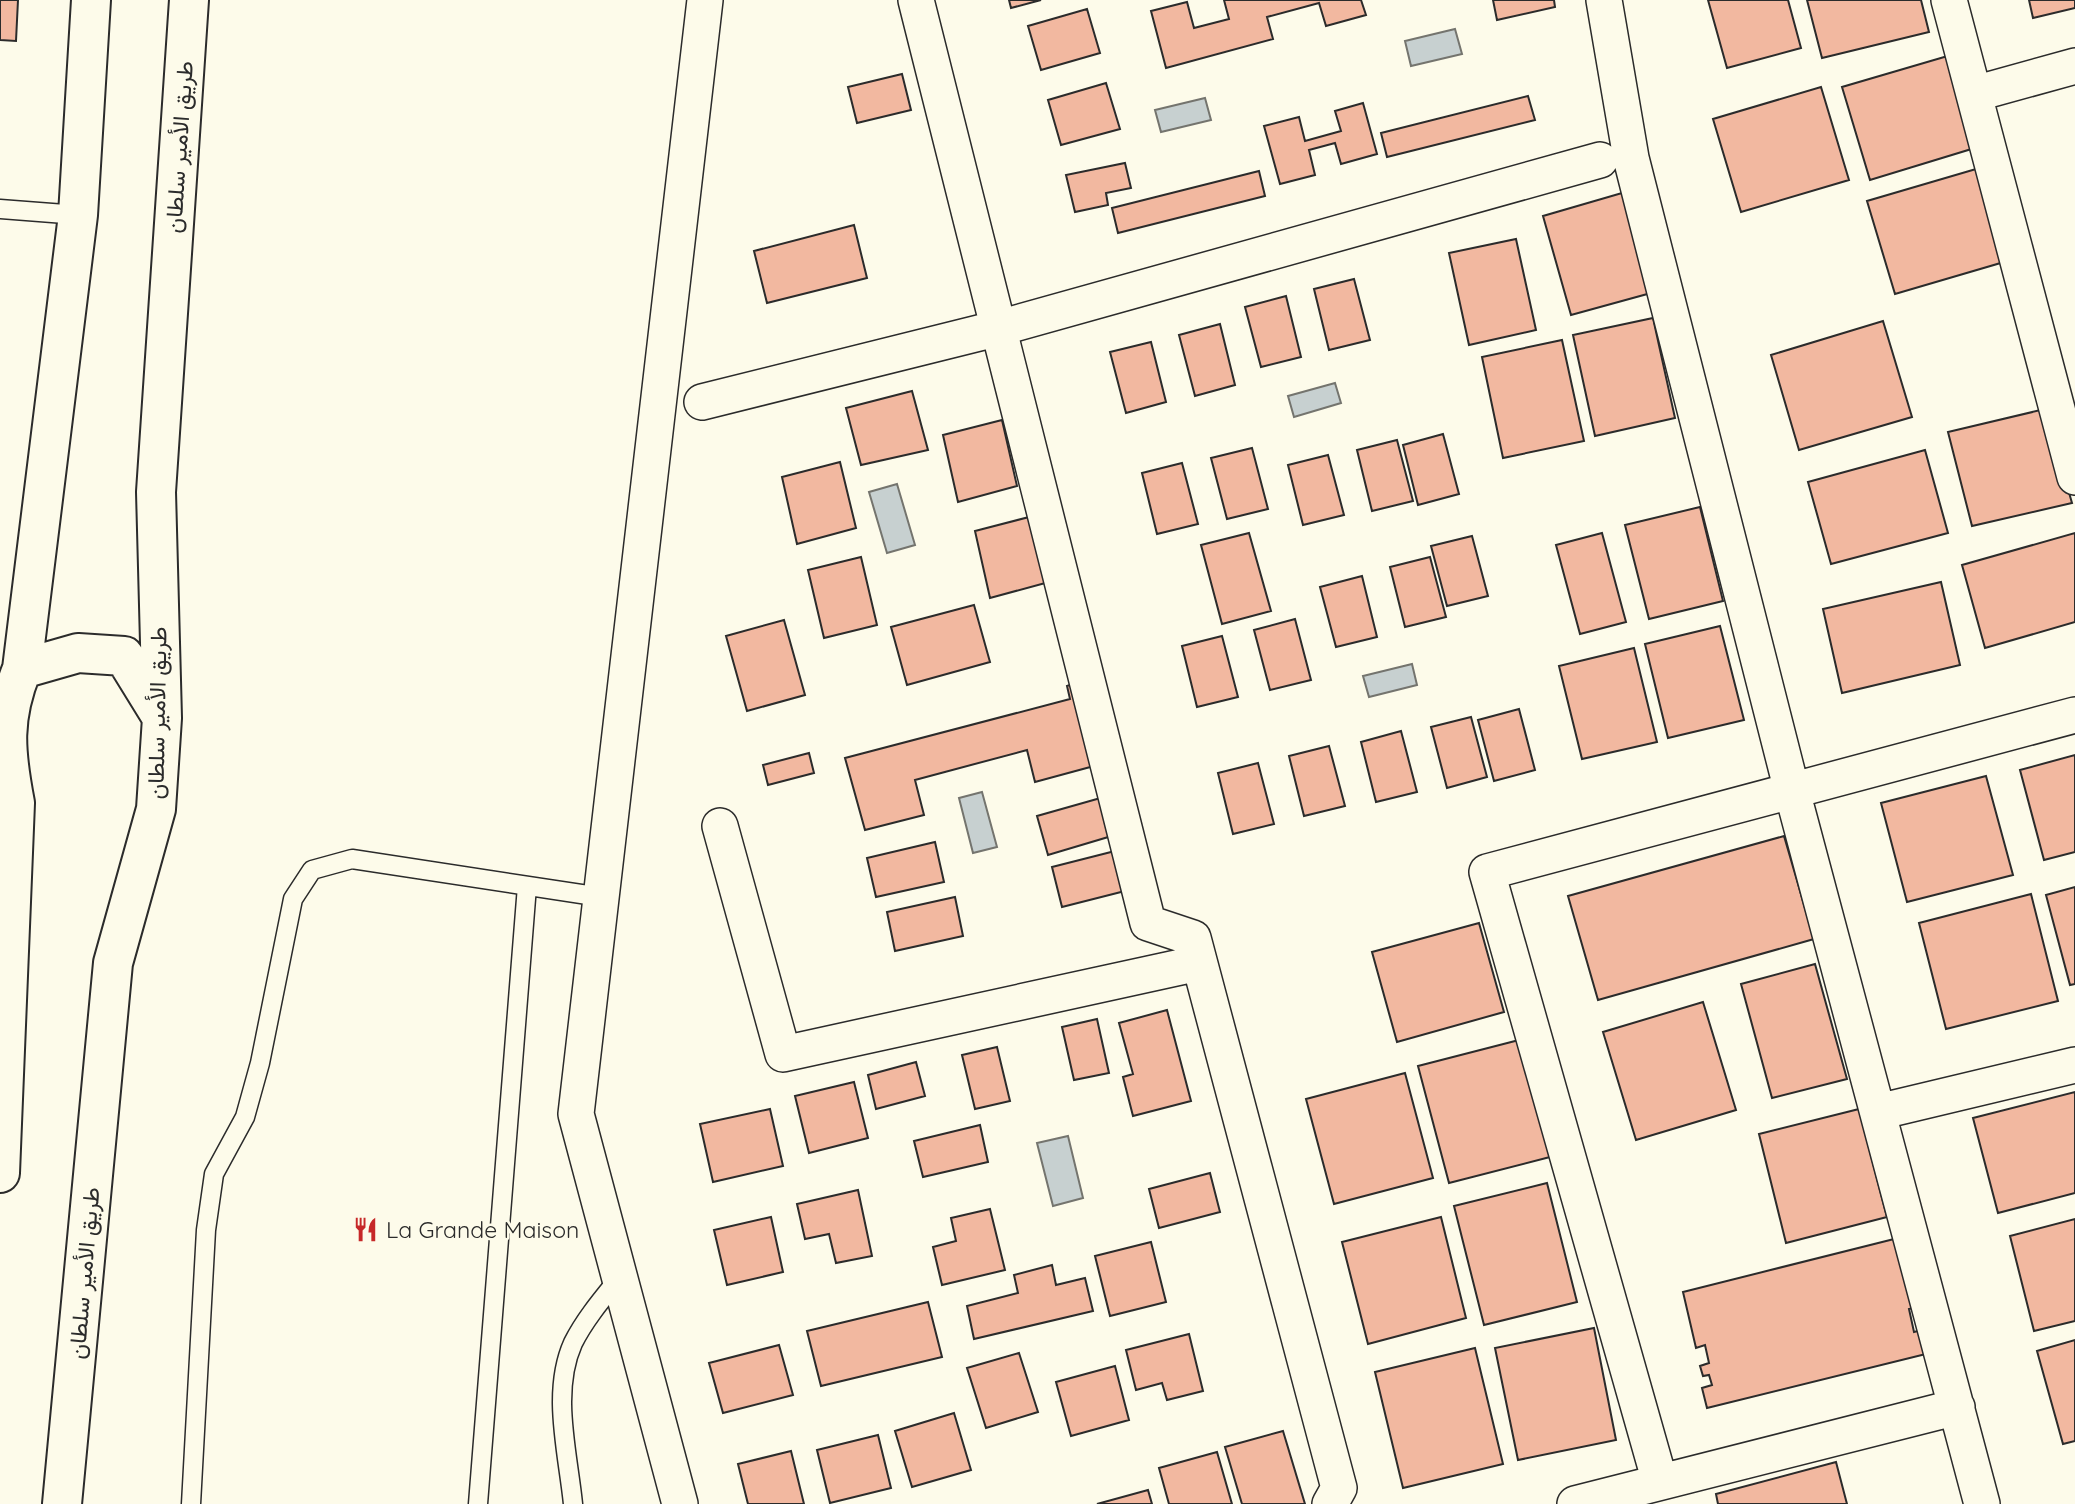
<svg xmlns="http://www.w3.org/2000/svg" width="2075" height="1504" viewBox="0 0 2075 1504" font-family="Quicksand,Vazirmatn,sans-serif">
  <style>
    .water { fill: #c7d0d0; stroke: #74746e; stroke-width: 2 }
    .building { fill: #f2b8a0; stroke: #2b2b2b; stroke-width: 2 }
    .lines { fill: none; stroke-linecap: round; stroke-linejoin: round }
    .service-casing { stroke: #2b2b2b; stroke-width: 21 }
    .minor-casing { stroke: #2b2b2b; stroke-width: 38 }
    .primary-casing { stroke: #2b2b2b; stroke-width: 42 }
    .service { stroke: #fdfbea; stroke-width: 18 }
    .minor { stroke: #fdfbea; stroke-width: 35 }
    .primary { stroke: #fdfbea; stroke-width: 38 }
    .labels { text-anchor: middle; stroke-width: 5; stroke-linejoin: round; paint-order: stroke }
    .street-label { font-size: 23px; fill: #2b2b2b; stroke: #fdfbea }
    .poi-label { font-size: 23px; fill: #2b2b2b; stroke: #fdfbea; text-anchor: start }
  </style>
  <rect width="100%" height="100%" fill="#fdfbea"/>
  <path class="water" d="M1455,29L1462,54L1411,66L1405,41Z
    M1205,98L1211,120L1161,132L1155,110Z
    M1335,383L1341,403L1294,417L1288,396Z
    M897,484L915,545L887,553L869,492Z
    M1412,664L1417,685L1369,697L1363,676Z
    M982,792L997,847L973,853L959,798Z
    M1068,1136L1083,1198L1053,1206L1037,1143Z"/>
  <path class="building" d="M0,0H18L16,41L0,40Z
    M1009,0H1041L1011,8Z
    M1224,0H1361L1366,15L1326,26L1319,3L1267,17L1273,39L1166,68L1151,11L1187,2L1194,28L1229,19Z
    M1493,0H1554L1555,7L1497,20Z
    M1708,0H1788L1801,48L1727,68Z
    M1807,0H1921L1929,32L1822,58Z
    M2029,0H2075V8L2033,18Z
    M1087,9L1100,53L1041,70L1028,26Z
    M1951,55L1978,147L1870,180L1842,87Z
    M902,74L911,110L857,123L848,87Z
    M1106,83L1120,129L1061,145L1048,100Z
    M1821,87L1849,180L1741,212L1713,119Z
    M1528,96L1535,120L1387,157L1381,133Z
    M1363,103L1377,154L1341,164L1335,143L1309,150L1315,175L1280,184L1264,126L1299,117L1305,141L1341,131L1335,111Z
    M1125,163L1131,188L1106,193L1108,205L1075,212L1066,175Z
    M1976,169L2004,262L1895,294L1867,201Z
    M1259,171L1265,196L1118,233L1112,208Z
    M1622,193L1651,293L1571,315L1543,216Z
    M854,225L867,278L767,303L754,251Z
    M1516,239L1536,330L1469,345L1449,253Z
    M1354,279L1370,340L1329,350L1314,289Z
    M1286,296L1301,357L1261,367L1245,307Z
    M1653,318L1675,418L1595,436L1573,335Z
    M1883,321L1912,417L1799,450L1771,355Z
    M1220,324L1235,385L1195,396L1179,335Z
    M1562,340L1584,441L1503,458L1482,357Z
    M1151,342L1166,402L1126,413L1110,352Z
    M912,391L928,450L861,465L846,408Z
    M2045,409L2072,503L1972,526L1948,432Z
    M1002,420L1017,486L958,502L943,435Z
    M1443,434L1459,494L1418,505L1403,445Z
    M1397,440L1413,501L1372,511L1357,450Z
    M1252,448L1268,509L1227,519L1211,458Z
    M1925,450L1948,533L1831,564L1808,482Z
    M1328,455L1344,515L1303,525L1288,465Z
    M840,462L856,528L797,544L782,477Z
    M1182,463L1198,524L1157,534L1142,473Z
    M1700,507L1723,601L1649,619L1625,525Z
    M1033,516L1049,582L990,598L975,531Z
    M1249,533L1271,611L1222,624L1201,545Z
    M1602,533L1626,622L1580,634L1556,545Z
    M2075,533V622L1985,648L1962,565Z
    M1472,536L1488,596L1447,606L1431,546Z
    M861,557L877,625L824,638L808,570Z
    M1430,557L1446,617L1405,627L1390,567Z
    M1362,576L1377,637L1336,647L1320,587Z
    M1941,582L1960,665L1842,693L1823,609Z
    M974,605L990,662L907,685L891,627Z
    M1295,619L1311,680L1270,690L1254,630Z
    M784,620L805,695L747,711L726,636Z
    M1720,626L1744,720L1668,738L1645,644Z
    M1222,636L1238,697L1197,707L1182,646Z
    M1634,648L1657,742L1582,759L1559,666Z
    M1073,684L1094,766L1035,782L1027,750L915,780L924,815L865,830L845,758L1070,699L1067,686Z
    M1519,709L1535,770L1494,781L1478,720Z
    M1471,717L1487,777L1447,788L1431,727Z
    M1401,731L1417,792L1376,802L1361,742Z
    M1329,746L1345,806L1304,816L1289,756Z
    M809,753L814,773L768,785L763,765Z
    M2075,755V852L2044,860L2020,770Z
    M1258,763L1274,824L1233,834L1218,773Z
    M1986,776L2013,875L1907,902L1881,803Z
    M1104,797L1115,835L1048,855L1037,816Z
    M1784,836L1814,939L1598,1000L1568,896Z
    M935,842L944,882L876,897L867,858Z
    M1115,851L1125,891L1062,907L1052,867Z
    M2075,887V984L2070,985L2046,895Z
    M2031,894L2058,1001L1946,1029L1919,923Z
    M955,897L963,936L895,951L887,912Z
    M1479,923L1504,1012L1397,1042L1372,952Z
    M1815,964L1847,1079L1772,1098L1741,984Z
    M1703,1002L1736,1110L1636,1140L1603,1032Z
    M1167,1010L1191,1101L1133,1116L1123,1077L1133,1074L1119,1023Z
    M1097,1019L1109,1073L1074,1080L1062,1027Z
    M1519,1040L1550,1157L1449,1183L1418,1066Z
    M997,1047L1010,1101L975,1109L962,1055Z
    M916,1062L925,1096L876,1109L868,1075Z
    M1405,1073L1433,1178L1334,1204L1306,1099Z
    M854,1082L868,1138L809,1153L795,1096Z
    M2075,1092V1193L1998,1213L1973,1118Z
    M770,1109L783,1166L713,1182L700,1124Z
    M1859,1109L1887,1217L1786,1243L1759,1134Z
    M980,1125L988,1162L923,1177L914,1141Z
    M1210,1173L1220,1212L1159,1228L1149,1189Z
    M1547,1183L1577,1302L1484,1325L1454,1206Z
    M858,1190L872,1256L836,1263L829,1234L805,1239L797,1204Z
    M990,1209L1005,1270L942,1285L933,1247L956,1241L951,1218Z
    M771,1217L783,1272L727,1285L714,1230Z
    M1441,1217L1466,1318L1368,1344L1342,1242Z
    M2075,1219V1321L2034,1331L2010,1236Z
    M1910,1235L1918,1307L1909,1309L1914,1332L1925,1329L1930,1353L1707,1408L1702,1388L1712,1385L1709,1375L1703,1376L1700,1366L1709,1363L1705,1345L1696,1348L1683,1292Z
    M1151,1242L1166,1302L1110,1316L1095,1256Z
    M1052,1265L1056,1285L1085,1278L1093,1311L974,1339L967,1306L1018,1293L1014,1275Z
    M928,1302L942,1357L821,1386L807,1331Z
    M1594,1328L1616,1440L1518,1460L1495,1348Z
    M1189,1334L1203,1391L1167,1400L1162,1383L1136,1390L1126,1350Z
    M2075,1340V1441L2063,1444L2037,1351Z
    M779,1345L793,1395L723,1413L709,1363Z
    M1475,1348L1503,1464L1403,1488L1375,1372Z
    M1019,1353L1038,1412L986,1428L967,1368Z
    M1115,1366L1129,1420L1071,1436L1056,1382Z
    M954,1413L971,1470L912,1487L895,1431Z
    M1283,1431L1305,1504H1242L1225,1447Z
    M878,1435L891,1488L830,1503L817,1450Z
    M791,1451L804,1504H748L738,1464Z
    M1217,1452L1232,1504H1169L1159,1468Z
    M1836,1462L1847,1504H1718L1716,1494Z
    M1148,1490L1152,1504H1097Z"/>
  <g class="lines">
    <defs>
      <path id="service" d="M0,209L78,215
        M191,1504L206,1230L214,1174L245,1117L260,1063L293,899L312,870L352,859L601,897
        M478,1504L527,886
        M573,1504C568,1453 551,1392 573,1343C585,1319 603,1298 620,1277"/>
      <path id="minor" d="M916,0L1148,923L1193,938L1339,1488L1330,1504
        M1604,0L1631,158L1792,791L1982,1504
        M1949,0L2075,477
        M1974,94L2075,66
        M702,402L999,328L1600,160
        M720,826L783,1054L1199,963
        M1878,1112L2075,1065
        M1660,1482L1487,872L2075,715
        M680,1504L576,1114L705,0
        M1575,1504L1957,1407"/>
      <path id="primary" d="M22,669L78,653L124,656L161,716
        M0,1173L15,803C5,751 2,718 22,669L78,215L91,0
        M62,1504L113,963L156,809L162,718L156,492L189,0"/>
    </defs>
    <use href="#service" class="service-casing"/>
    <use href="#minor" class="minor-casing"/>
    <use href="#primary" class="primary-casing"/>
    <use href="#service" class="service"/>
    <use href="#minor" class="minor"/>
    <use href="#primary" class="primary"/>
  </g>
  <defs>
    <symbol id="restaurant-bare" viewBox="-9 -9 18 18"><path d="M-5-6h1v4h1v-4h1v4h1v-4h1v5L-1.5 .5V6h-2V.5L-5-1ZM5-6V6H3V1.5H1.5Q1.5-4 5-6Z" fill="#c62828" stroke="#fdfbea" stroke-width="2.5" paint-order="stroke"/></symbol>
  </defs>
  <g fill-rule="evenodd">
    <use href="#restaurant-bare" x="348" y="1212" width="35" height="35"/>
  </g>
  <g class="labels">
    <g class="street-label">
      <text transform="translate(179 147) rotate(-86)" y="8">طريق الأمير سلطان</text>
      <text transform="translate(157 713) rotate(-89)" y="8">طريق الأمير سلطان</text>
      <text transform="translate(84 1273) rotate(-85)" y="8">طريق الأمير سلطان</text>
    </g>
    <g class="poi-label">
      <text x="386" y="1238">La Grande Maison</text>
    </g>
  </g>
</svg>
